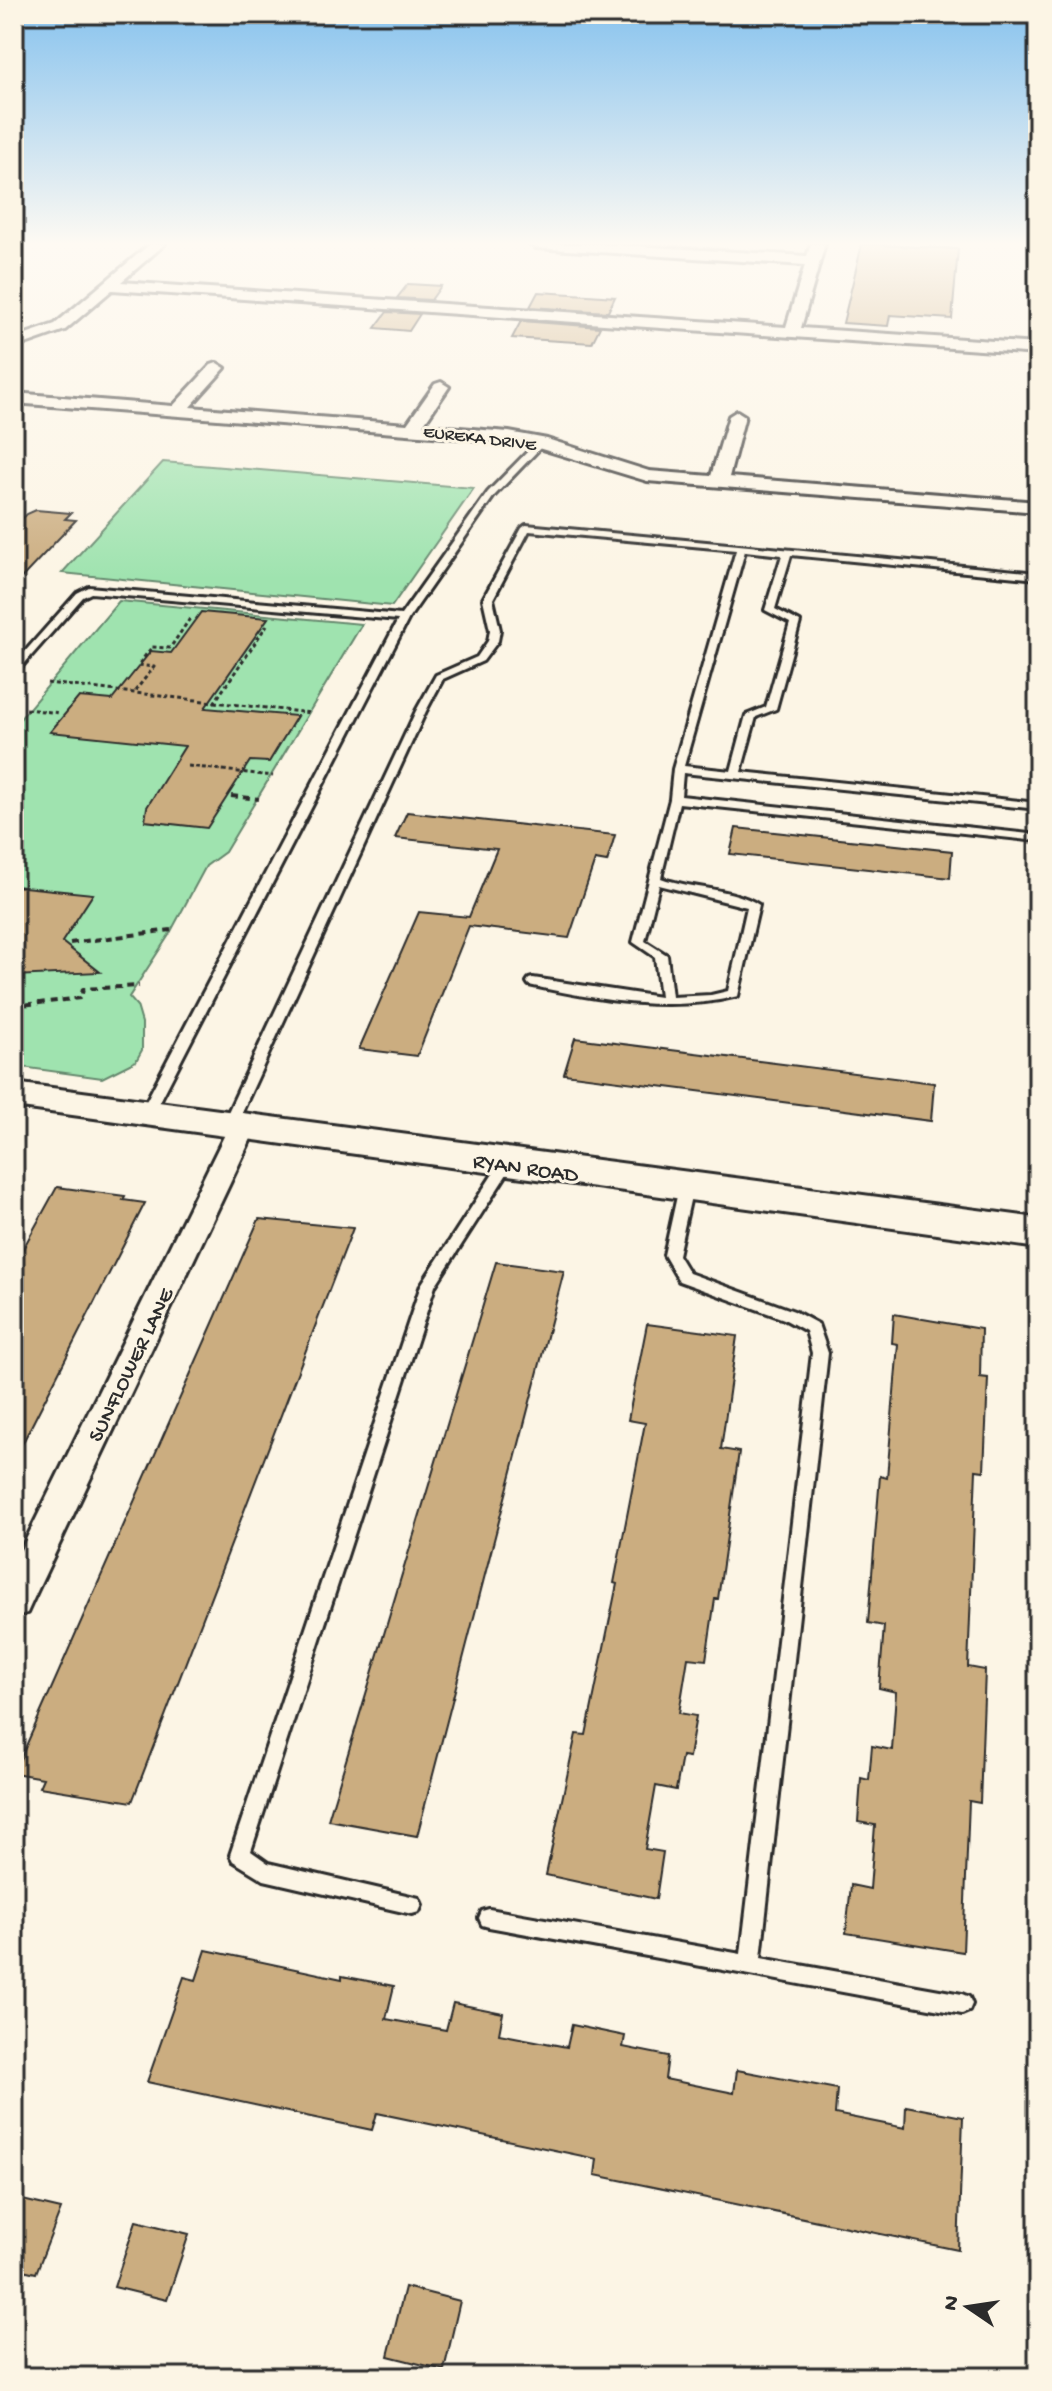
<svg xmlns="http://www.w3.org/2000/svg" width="1052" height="2391" viewBox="0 0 1052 2391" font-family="'Gochi Hand',sans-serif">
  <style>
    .green { fill: #9fe3af; stroke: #65876d; stroke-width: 2 }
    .building { fill: #cbad80; stroke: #2b2b2b; stroke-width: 2 }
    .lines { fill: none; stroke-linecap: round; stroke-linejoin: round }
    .service-casing { stroke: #2b2b2b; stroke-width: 6 }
    .minor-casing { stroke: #2b2b2b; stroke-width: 6 }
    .secondary-casing { stroke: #2b2b2b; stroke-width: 6 }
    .path-far1 { stroke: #2b2b2b; stroke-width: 3; stroke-dasharray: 4 3; stroke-linecap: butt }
    .path { stroke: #2b2b2b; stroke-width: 4; stroke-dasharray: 7 5; stroke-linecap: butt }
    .service { fill: #fcf5e5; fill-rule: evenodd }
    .minor { fill: #fcf5e5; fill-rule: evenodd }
    .secondary { fill: #fcf5e5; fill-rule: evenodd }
    .labels { text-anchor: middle; stroke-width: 6; stroke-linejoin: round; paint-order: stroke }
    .far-street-label { font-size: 18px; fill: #2b2b2b; stroke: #fcf5e5 }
    .street-label { font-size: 22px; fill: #2b2b2b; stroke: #fcf5e5 }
  </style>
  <rect width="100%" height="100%" fill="#fcf5e5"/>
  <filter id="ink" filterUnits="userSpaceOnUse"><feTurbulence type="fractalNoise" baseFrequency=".0125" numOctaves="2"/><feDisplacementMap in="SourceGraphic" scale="16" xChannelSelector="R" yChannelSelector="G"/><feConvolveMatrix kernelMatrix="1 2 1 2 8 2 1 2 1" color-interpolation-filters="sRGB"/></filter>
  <g filter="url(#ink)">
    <path class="green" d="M163,462L474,488L392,606L62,573Z
      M119,601L362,624L225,852L206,866L169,935L129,997L137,1006L142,1023V1050L136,1061L102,1078L14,1066V726Z"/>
    <path class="building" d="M862,244L958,249L952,319L890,315L888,326L843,323Z
      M408,284L441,286L431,300L397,298Z
      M538,292L588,295L615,297L608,312L530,307Z
      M387,312L420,314L409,331L375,328Z
      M521,321L600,327L592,343L512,338Z
      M36,510L71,513L65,519L76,520L14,586V527L27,514Z
      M201,612L268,618L205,708L297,716L269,762L250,761L207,828L145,821L147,807L185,746L50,732L79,697L112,700L151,651L171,653Z
      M407,812L615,835L607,862L595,860L569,938L469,926L417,1056L359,1049L419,912L469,917L497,849L395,838Z
      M736,828L952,851L950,878L730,854Z
      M14,886L93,894L62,942L100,972L14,976Z
      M575,1038L934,1083L931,1121L564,1074Z
      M57,1187L125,1196L123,1200L145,1203L14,1460V1265Z
      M259,1219L353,1228L132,1802L39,1787L43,1778L14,1773Z
      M496,1262L564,1271L417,1836L328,1820Z
      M894,1314L981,1329L980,1377L988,1378L984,1471L976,1470L968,1667L985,1670L980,1803L969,1801L963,1952L846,1933L851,1885L870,1889L875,1825L858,1822L861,1778L869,1780L872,1746L892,1750L896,1692L879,1688L884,1626L868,1623L880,1476L887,1478L898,1344L892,1343Z
      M647,1324L737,1336L721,1449L739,1452L718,1599H715L706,1660L688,1658L679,1713L696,1716L689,1757L682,1756L676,1790L656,1786L645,1849L663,1852L656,1899L546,1875L576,1734L586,1735L617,1584L614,1583L645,1423L628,1420Z
      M206,1950L342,1979V1976L394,1986L386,2019L446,2030L453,2003L503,2013L499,2034L567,2047L572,2025L625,2036L623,2047L668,2056L665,2079L734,2093L737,2070L837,2089L835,2114L905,2128L906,2106L963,2117L958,2250L595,2175L597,2159L377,2113L372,2130L147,2082L184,1977L196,1980Z
      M14,2198L61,2209L36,2273L14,2268Z
      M136,2221L189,2234L167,2300L114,2287Z
      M405,2287L460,2301L444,2370L388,2356Z"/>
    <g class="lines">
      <defs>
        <path id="service" d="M538,441L545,443L494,496L409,618L154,1113L147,1117L142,1116L140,1113L398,620L91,593L83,597L17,672L14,673V664L77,593L89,587L401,615L488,492Z
          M526,525L1038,573V579L791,555L775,609L800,622L776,709L756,717L741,772L1038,803V809L683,773L681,796L1038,835V841L679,803L661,878C690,889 735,888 759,905L738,996C670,1013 597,1000 529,985L527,982L529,979L533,978L660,997L655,957L633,942L670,799L673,769L736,550L529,531L493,599L500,630L498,641L483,661L443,679L426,711L236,1125L234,1128H224L222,1125L416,711L436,675L477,657L488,641L490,630L483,599L522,528ZM745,551L782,555L765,610L790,623L766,707L746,715L731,771L684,766ZM659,885L747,907L728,991L711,995L672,997L667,955L645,941Z
          M507,1158L514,1163L435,1286L251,1851L268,1863L419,1898L422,1905L419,1912L412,1914L264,1880L233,1861L230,1855L421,1285L502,1160Z
          M686,1182L693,1187L678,1255L689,1273L794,1311L818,1324L828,1353L761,1958L962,1994L969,1997L972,2004L969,2011L962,2014L489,1927L482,1925L479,1918L482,1911L489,1909L741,1954L812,1353L806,1331L784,1319L679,1281L664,1255L679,1187Z"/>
        <path id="minor" d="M150,244H165L121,282L786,327L805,265L536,248L529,244H601L807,256L811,244H825L801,328L1038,344V354L112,290L65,330L14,348V338L55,324Z
          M217,363L225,368L190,407L407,424L435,384L441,382L449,387L423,425L509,432L547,439L649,471L711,476L729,416L737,411L745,416L729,477L1038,502V512L647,481L538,448L509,442L14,403V393L173,406L211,365Z
          M243,1117L253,1119L257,1126L32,1602L27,1613L14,1617V1564L229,1126L233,1119Z"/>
        <path id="secondary" d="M14,1083L1038,1218V1248L14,1107Z"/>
      </defs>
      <use href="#service" class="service-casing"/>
      <use href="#minor" class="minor-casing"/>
      <use href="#secondary" class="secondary-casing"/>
      <path class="path-far1" d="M47,683L310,713
        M135,691L154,667L138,665L152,647L170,648L191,617
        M214,703L267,625
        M26,709L60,713
        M188,766L273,776"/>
      <path class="path" d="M231,796L259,799
        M70,943L171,930
        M14,1006L81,998L83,989L139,986"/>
      <use href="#service" class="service"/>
      <use href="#minor" class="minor"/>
      <use href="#secondary" class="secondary"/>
    </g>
  </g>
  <linearGradient id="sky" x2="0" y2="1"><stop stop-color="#86c2ee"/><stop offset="0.42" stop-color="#fefaf3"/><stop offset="1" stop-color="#fefaf3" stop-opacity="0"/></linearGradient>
  <rect width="1052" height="579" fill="url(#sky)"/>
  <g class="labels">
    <g class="far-street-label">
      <text transform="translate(480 437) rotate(7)" y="6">EUREKA DRIVE</text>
    </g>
    <g class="street-label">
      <text transform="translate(526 1166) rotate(8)" y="8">RYAN ROAD</text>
      <text transform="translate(129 1364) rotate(-64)" y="8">SUNFLOWER LANE</text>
    </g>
  </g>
  <rect width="1052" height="2391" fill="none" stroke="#fcf5e5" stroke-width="48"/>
  <rect x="24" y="24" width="1004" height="2343" fill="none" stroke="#2b2b2b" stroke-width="3" filter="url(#ink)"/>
  <g transform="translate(968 2307) rotate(283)" stroke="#fcf5e5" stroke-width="6" paint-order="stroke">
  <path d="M0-6L14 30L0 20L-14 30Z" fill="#2b2b2b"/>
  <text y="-12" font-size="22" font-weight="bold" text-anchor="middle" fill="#2b2b2b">N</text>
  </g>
</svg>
